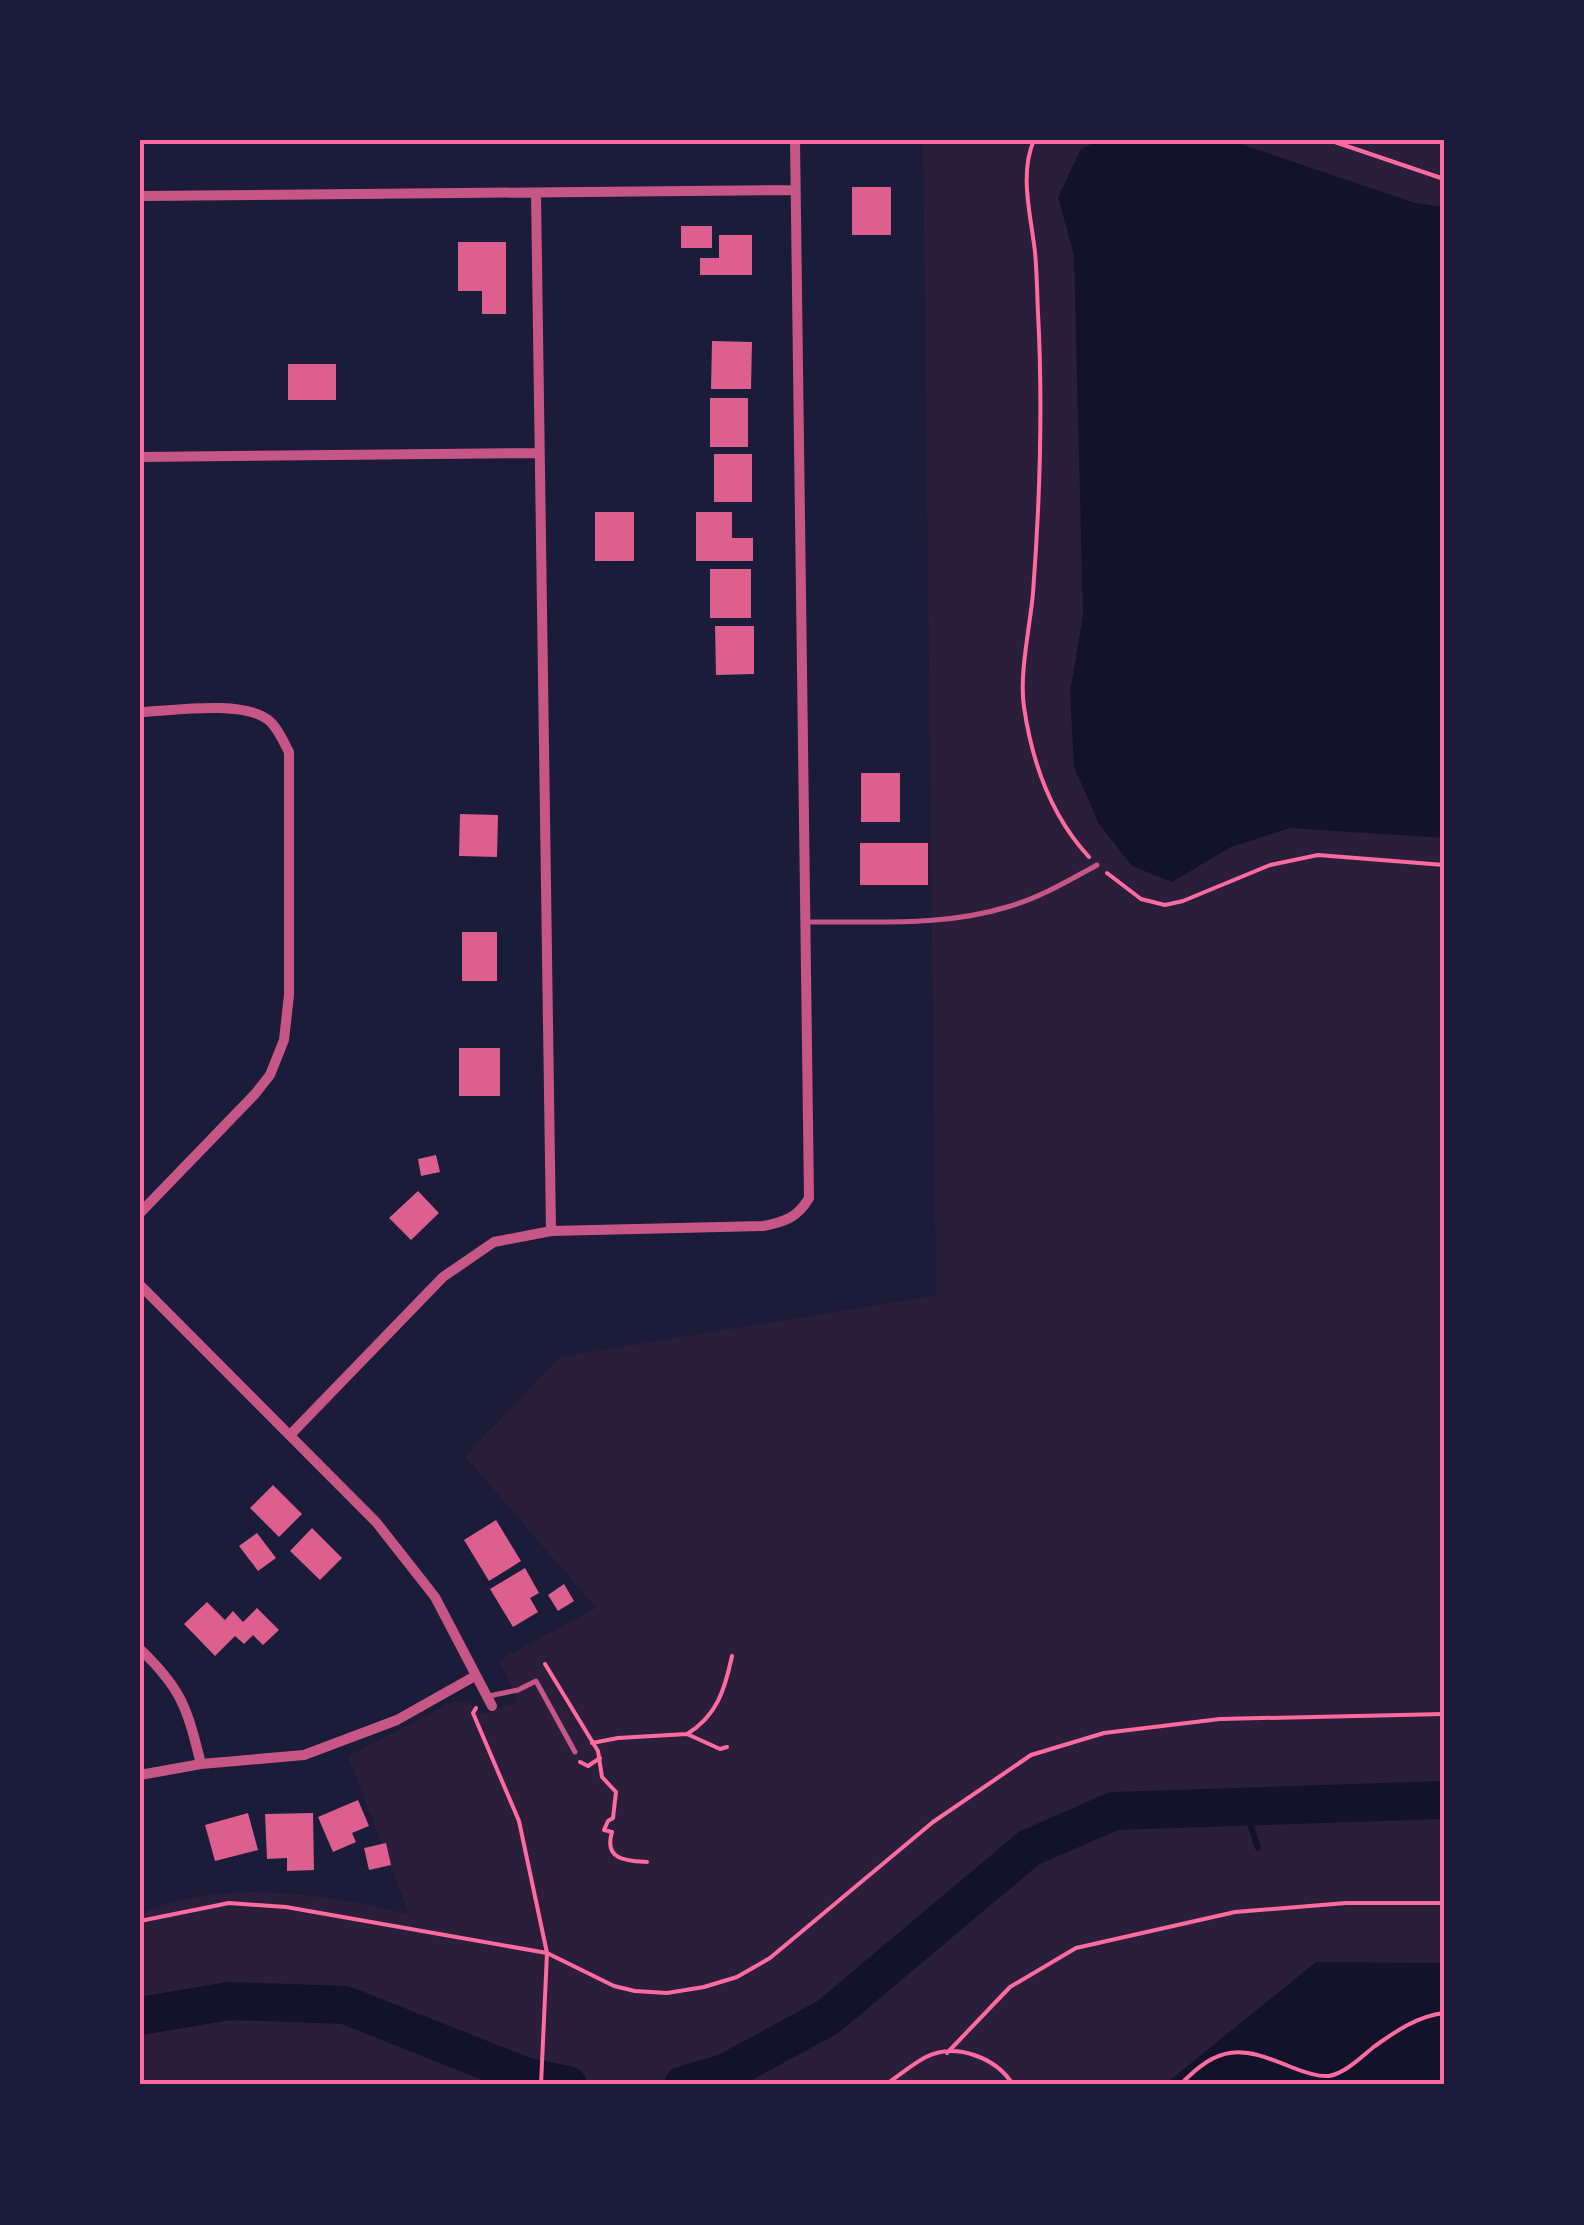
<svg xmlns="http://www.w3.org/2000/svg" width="1584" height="2225" viewBox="0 0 1584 2225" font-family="Signika,sans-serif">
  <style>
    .green { fill: #2a1e3b }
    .water { fill: #12122b }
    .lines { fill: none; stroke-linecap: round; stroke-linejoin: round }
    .stream { stroke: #12122b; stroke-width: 6 }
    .river { stroke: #12122b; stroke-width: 38 }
    .building { fill: #dd5f8e }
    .path { stroke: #ff6b9d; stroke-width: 4 }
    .service { stroke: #c65784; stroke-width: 5 }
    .minor { stroke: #c65784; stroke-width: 10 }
    .neatline { fill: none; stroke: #ff6b9d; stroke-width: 4 }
  </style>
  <rect width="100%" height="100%" fill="#1b1b3a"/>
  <path class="green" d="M923,140H1444V2085H140V1913C227,1877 321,1894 409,1914L348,1756L454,1701L469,1703L481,1715L518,1702L499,1660L596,1608L465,1456L560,1357L936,1295Z"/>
  <path class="water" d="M1099,140H1229L1415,203L1444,207V838L1290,828L1231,847L1172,882L1132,866L1099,824L1074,767L1070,692L1083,616L1074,255L1058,197L1081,149Z
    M1316,1962L1444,1963V2085H1164Z"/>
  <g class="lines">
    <path class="stream" d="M1244,1806L1258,1848"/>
    <path class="river" d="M140,2016L229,2001L345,2005L524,2076L568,2085
      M683,2085L725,2073L828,2017L1029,1848L1114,1811L1444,1800"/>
  </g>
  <path class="building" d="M852,187H891V235H852Z
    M681,226H712V248H681Z
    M719,235H752V275H700V258H719Z
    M458,242H506V314H482V291H458Z
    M712,341L752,342L751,389H711Z
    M288,364H336V400H288Z
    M710,398H748V447H710Z
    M714,454H752V502H714Z
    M595,512H634V561H595Z
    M696,512H732V538H753V561H696Z
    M710,569H751V618H710Z
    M715,626H754V674L716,675Z
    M861,773H900V822H861Z
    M460,814L498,815L497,857L459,856Z
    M860,843H928V885H860Z
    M462,932H497V981H462Z
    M459,1048H500V1096H459Z
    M436,1155L440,1172L421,1176L418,1159Z
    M418,1191L439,1213L411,1240L389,1218Z
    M273,1485L302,1514L279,1537L250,1508Z
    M496,1520L521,1561L489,1581L464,1540Z
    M312,1528L342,1558L320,1580L290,1551Z
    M257,1533L276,1558L258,1571L239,1546Z
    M525,1568L539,1593L530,1598L538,1612L513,1627L490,1589Z
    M564,1584L574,1601L558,1611L548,1595Z
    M207,1602L225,1620L233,1611L243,1622L257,1608L279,1630L263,1645L253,1635L244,1644L235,1636L215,1656L184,1624Z
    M358,1800L369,1826L352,1833L356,1842L333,1852L318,1817Z
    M248,1813L258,1850L215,1861L205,1825Z
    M313,1813L314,1870L287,1871V1858L267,1859L265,1814Z
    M386,1843L391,1865L369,1870L364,1848Z"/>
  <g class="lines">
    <path class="path" d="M1034,140C1019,174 1031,216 1035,252C1037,272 1037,293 1038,313C1043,406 1040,500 1033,593C1030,627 1019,674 1024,707C1032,762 1051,816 1089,857
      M1329,140L1444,179
      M1107,873L1141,899L1165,905L1183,901L1270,865L1318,855L1444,865
      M545,1664L598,1751L602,1777L616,1792L613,1818L608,1821L604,1830L612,1832C603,1861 629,1861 647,1862
      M476,1708L473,1713L519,1821L547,1953L541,2085
      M687,1734L720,1749L727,1747
      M592,1743L618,1738L687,1734C717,1716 725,1689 732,1656
      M580,1762L588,1766L600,1758
      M140,1921L229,1903L286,1907L547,1953L614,1986L635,1991L667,1993L704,1987L737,1977L770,1958L933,1822L1031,1755L1104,1733L1220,1719L1444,1714
      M947,2053L1010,1987L1076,1948L1235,1912L1346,1903H1444
      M885,2085C899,2076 912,2064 926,2057C956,2042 997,2058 1013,2085
      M1180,2085C1219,2044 1241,2046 1291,2067C1301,2071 1318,2077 1329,2076C1346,2073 1362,2056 1375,2046C1396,2031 1418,2016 1444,2013"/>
    <path class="service" d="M807,922C873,921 943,927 1007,907C1039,898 1068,881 1097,865
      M489,1696L518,1690L536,1681L575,1752"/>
    <path class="minor" d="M536,193L551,1231
      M140,196L795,190
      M140,457L538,453
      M140,712C172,711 240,700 267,719C277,726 283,741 289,752V995L284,1040L270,1075L255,1094L140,1213
      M140,1285L376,1522L435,1597L492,1706
      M290,1435L443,1277L494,1242L551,1231L763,1226C785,1222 798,1217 809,1198L795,140
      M140,1649C182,1689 187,1708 201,1764
      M140,1775L201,1764L304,1755L397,1720L475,1676"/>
  </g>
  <rect width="1584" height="2225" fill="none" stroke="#1b1b3a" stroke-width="285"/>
  <rect x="142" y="142" width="1300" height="1940" class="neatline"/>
</svg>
